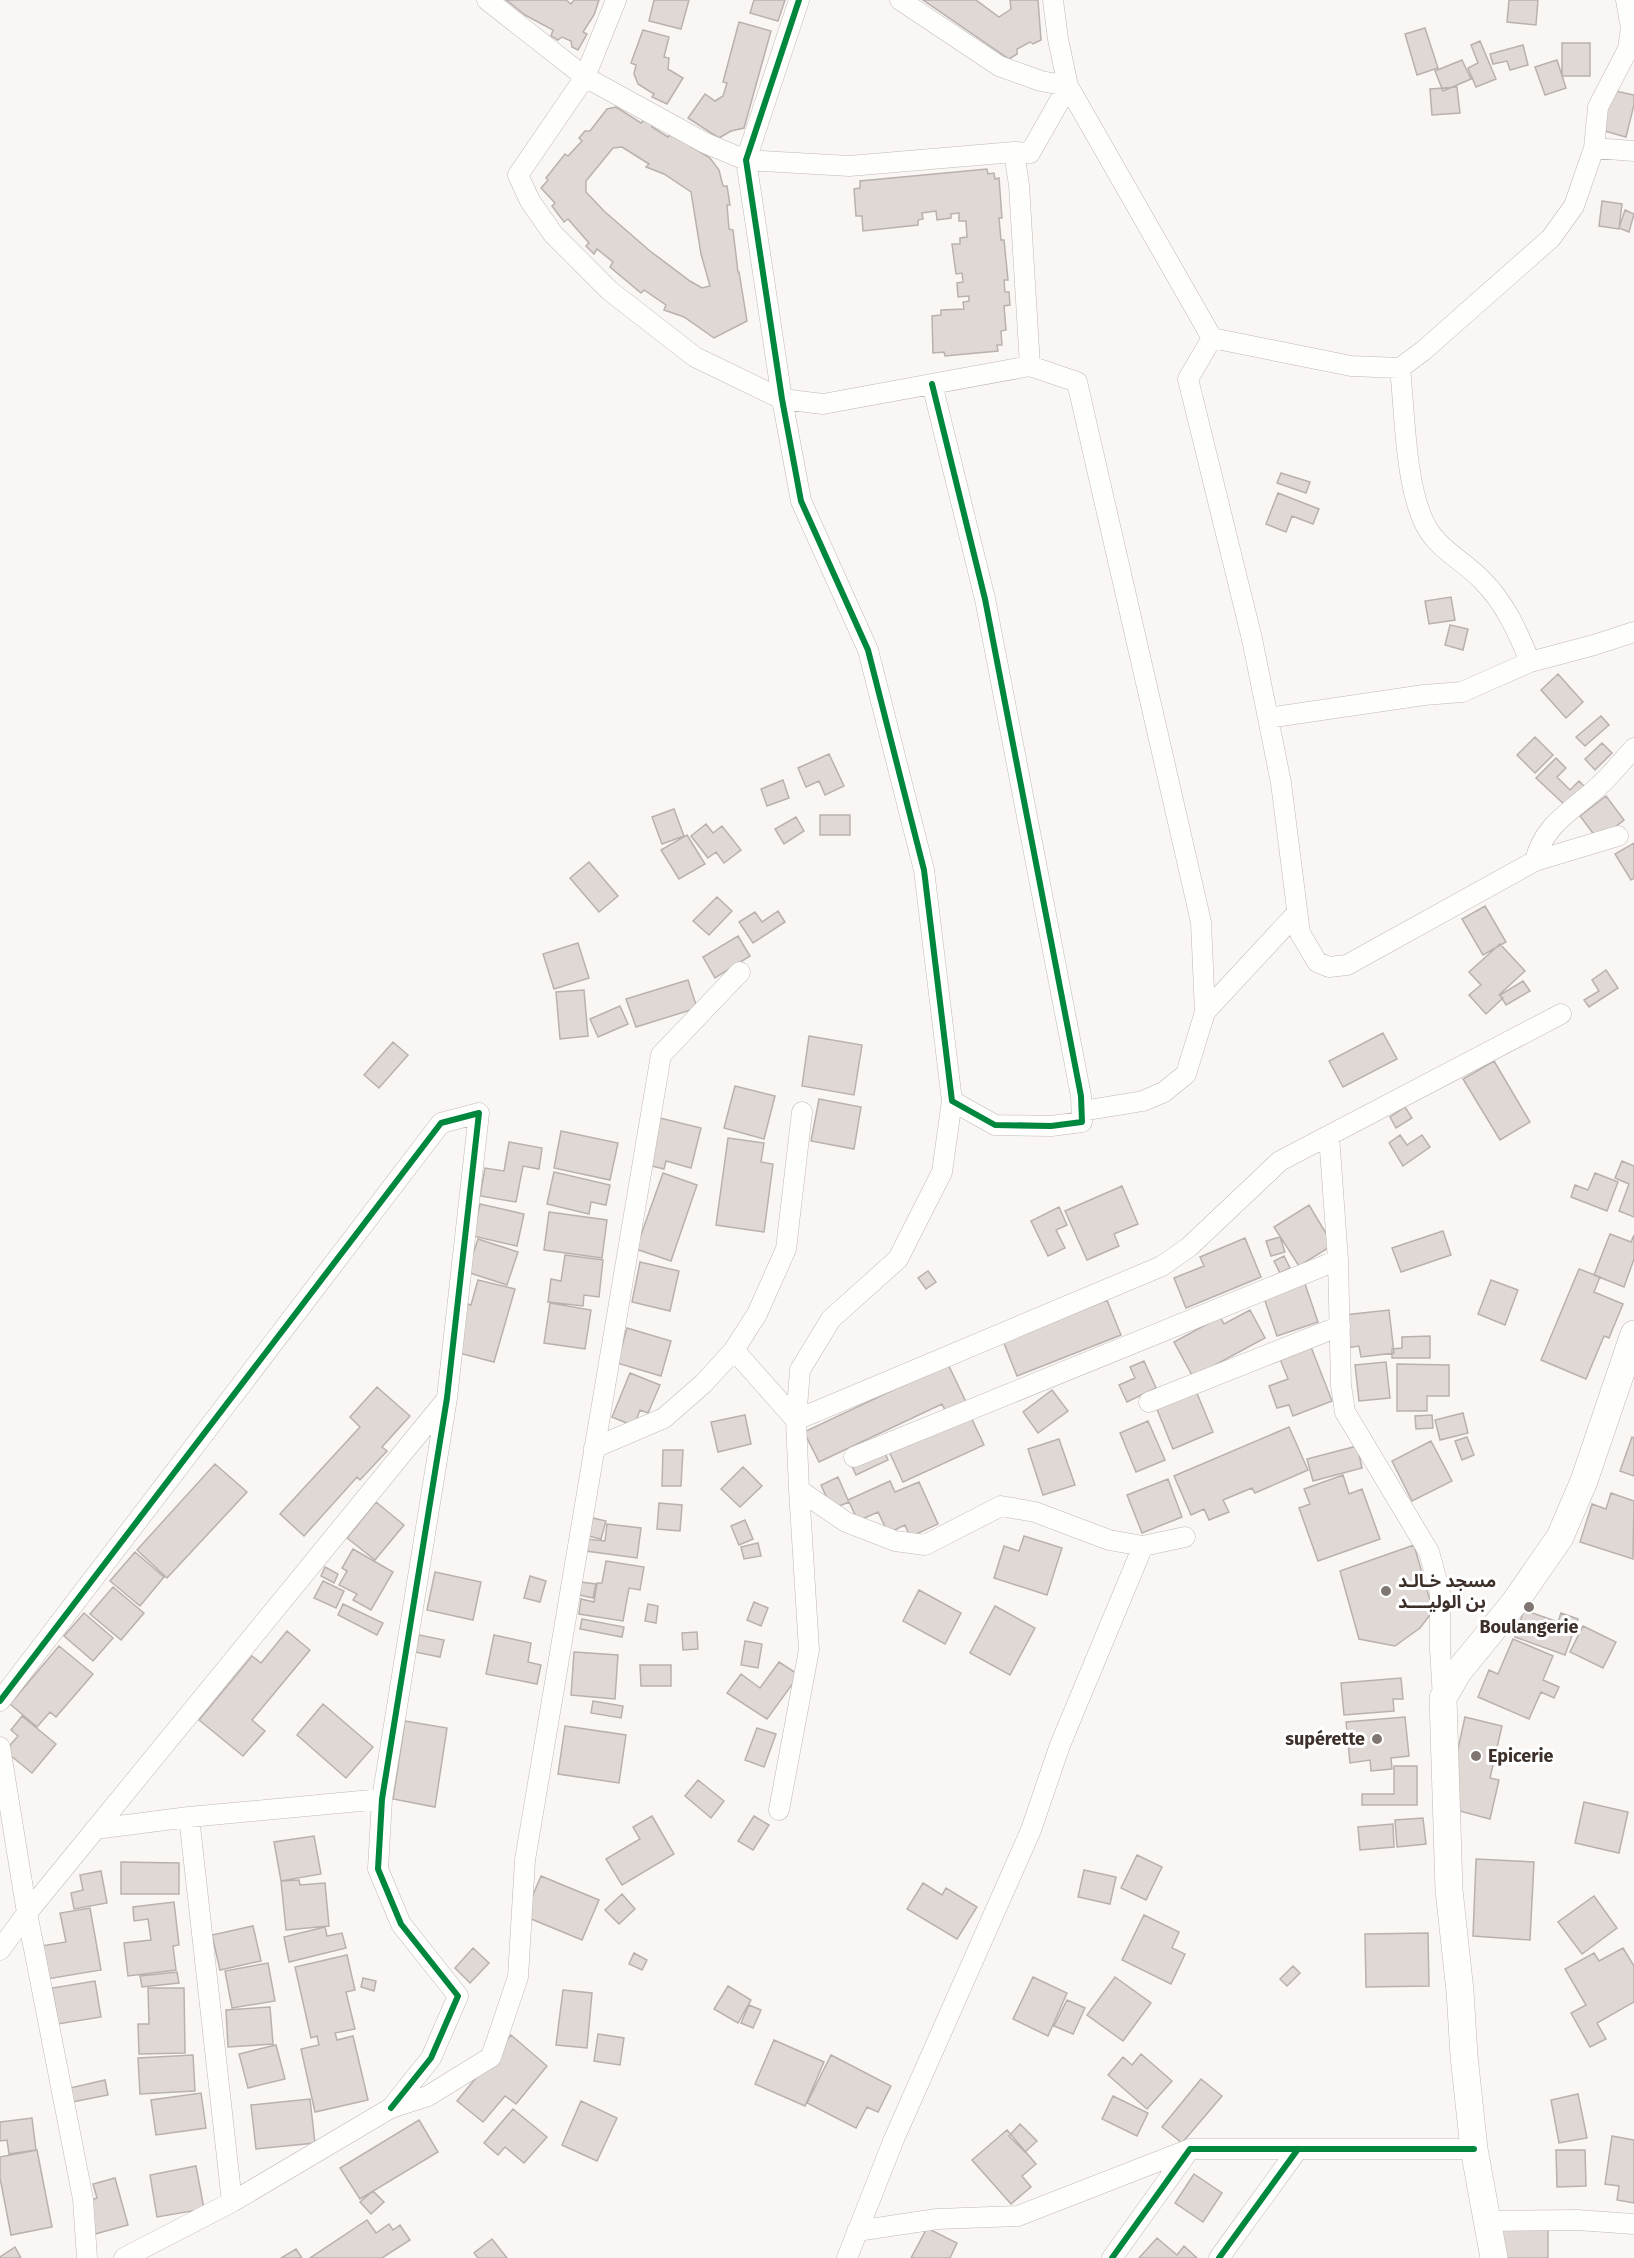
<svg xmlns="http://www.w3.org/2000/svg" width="1634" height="2258" viewBox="0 0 1634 2258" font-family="'Fira Sans','Noto Sans Arabic',sans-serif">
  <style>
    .building { fill: #e0d8d4; stroke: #b9b1ae; stroke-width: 1.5; fill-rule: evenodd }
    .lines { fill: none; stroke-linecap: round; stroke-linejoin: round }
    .street-casing { stroke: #c0b9b5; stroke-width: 21 }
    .secondary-casing { stroke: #c0b9b5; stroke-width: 28 }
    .street { stroke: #fefefd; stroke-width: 20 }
    .secondary { stroke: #fefefd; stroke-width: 27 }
    .cycleway-casing { stroke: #fff; stroke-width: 10 }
    .cycleway { stroke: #00873e; stroke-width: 6 }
    .poi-dot { fill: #7f7571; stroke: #fff; stroke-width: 2 }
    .labels { text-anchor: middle; stroke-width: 6; stroke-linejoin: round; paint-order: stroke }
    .poi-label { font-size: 18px; font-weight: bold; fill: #3d302a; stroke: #fff; text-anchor: start }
  </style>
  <rect width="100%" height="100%" fill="#faf6f4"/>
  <path class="building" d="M506,0H566L571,4L574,0H599L594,15L583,32L587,34L578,50L572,47L571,41L562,37L558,40L551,36L553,30L525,15Z
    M654,0H689L681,29L649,21Z
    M754,0H785L778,21L750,13Z
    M923,0H976L999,17L1011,9L1010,0H1038L1041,40L1033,44L1030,42L1017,49V54L1009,59Z
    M1509,0H1538L1536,25L1507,22Z
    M739,22L771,31L744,128L731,131L719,138L688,118L705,94L715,101L723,96L727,83L723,82Z
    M1425,28L1438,68L1417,75L1405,34Z
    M643,30L669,37L664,57L669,58L668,69L683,78L667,104L652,97L654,94L638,84L634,74L636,65L631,63Z
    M1480,41L1496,79L1476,87L1468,68L1478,63L1471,45Z
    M1562,43H1590V76H1562Z
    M1523,45L1528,65L1510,70L1507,61L1493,64L1490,54Z
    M1462,60L1471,79L1443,91L1435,71Z
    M1557,60L1566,88L1545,95L1535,67Z
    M1457,87L1460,113L1432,115L1430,89Z
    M1611,90L1634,95V105L1626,137L1601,130Z
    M616,107L641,123L645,119L652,123V127L668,137L671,134L710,158L719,170L723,186H727L730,205H727L729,229L733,230L738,272H739L747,321L714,338L684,317L664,310L666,305L644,290L641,293L610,267L613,262L597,249L594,254L586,246L589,243L568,219L564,222L552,206L555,203L541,188L548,180L546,178L565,154L568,156L582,141L579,138L585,131H590L607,109ZM622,147L649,164L646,167L664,174L691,192L701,254L710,286L702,288L690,281L650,251L604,211L586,192V181L613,148Z
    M987,169L988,174L994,173L995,179L999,178L1002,218H999L1001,240H1004L1008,280H1004L1005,292H1009L1010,305L1004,306L1006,330L1001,331L1002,345H997L998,351L945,356L944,352L933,353L932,316L941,315V310L964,309L963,302L969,301V296L958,297L957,283L963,282L962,273L956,274L952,244H960V238L967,237L966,221H959V213L951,214V218L937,220L936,211L922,213L923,219L918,220V225L863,231L862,216H856L854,189L860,188V181Z
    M1602,201L1622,204L1619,229L1599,226Z
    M1625,210L1634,214L1629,232L1619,228Z
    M1281,473L1310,482L1306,493L1277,483Z
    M1278,493L1319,509L1313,524L1292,516L1286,532L1266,524Z
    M1451,597L1455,620L1429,624L1425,601Z
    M1450,625L1468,629L1463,650L1445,645Z
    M1558,674L1583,702L1566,718L1541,690Z
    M1601,716L1609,725L1585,746L1576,737Z
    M1535,737L1553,755L1535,773L1517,755Z
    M1602,743L1612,753L1595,770L1585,759Z
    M829,754L844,786L825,795L819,781L806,787L798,768Z
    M1556,758L1566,768L1557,777L1570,790L1579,781L1586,788L1567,807L1536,778Z
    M783,780L789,798L767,806L761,789Z
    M1606,796L1624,820L1598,840L1580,816Z
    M674,809L684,836L662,844L652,817Z
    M820,815H850V835H820Z
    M796,817L804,831L784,844L775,829Z
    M706,824L713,833L722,826L741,850L724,863L716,852L708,858L691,836Z
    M687,835L705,864L679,879L661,850Z
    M1634,843V878L1631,880L1615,854Z
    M589,862L618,896L599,912L570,878Z
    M717,897L732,911L709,935L693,921Z
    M1485,906L1506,942L1483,955L1462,919Z
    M778,911L785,922L753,943L739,922L755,912L762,922Z
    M738,936L750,956L715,978L703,957Z
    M578,943L589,978L554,989L543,954Z
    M1500,944L1525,971L1499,995L1503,998L1486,1014L1469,995L1481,985L1469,972Z
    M1606,970L1618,988L1589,1007L1584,1000L1599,991L1592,980Z
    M688,980L697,1008L636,1027L626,999Z
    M1523,981L1530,991L1506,1005L1500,995Z
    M584,990L588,1036L560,1039L556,992Z
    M620,1006L628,1024L598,1037L590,1019Z
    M1383,1033L1397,1059L1343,1087L1329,1061Z
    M809,1036L862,1045L854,1095L802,1086Z
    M393,1042L408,1055L379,1088L364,1075Z
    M1494,1061L1530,1122L1500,1140L1463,1079Z
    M735,1086L775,1096L764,1139L724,1128Z
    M819,1099L861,1107L854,1149L811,1141Z
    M1405,1107L1412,1118L1396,1128L1390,1117Z
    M660,1118L701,1128L691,1168L666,1161L664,1169L648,1165Z
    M561,1131L618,1143L610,1180L554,1168Z
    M1400,1135L1407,1145L1422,1135L1430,1147L1403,1166L1389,1143Z
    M728,1138L764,1143L761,1162L773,1164L764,1232L716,1225Z
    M509,1142L542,1148L539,1169L523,1166L516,1202L480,1196L485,1168L504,1171Z
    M1622,1161L1634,1166V1217L1619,1211L1629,1184L1615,1178Z
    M554,1172L610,1185L606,1205L591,1202L589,1214L547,1204Z
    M663,1173L697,1185L671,1261L636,1249Z
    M1595,1173L1618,1182L1607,1211L1571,1197L1575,1185L1588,1190Z
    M1122,1186L1138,1224L1114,1234L1119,1246L1087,1260L1065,1211Z
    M480,1204L524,1214L517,1246L473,1236Z
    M1309,1205L1333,1245L1299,1266L1274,1227Z
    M1059,1207L1067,1225L1056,1230L1065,1248L1048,1256L1031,1221Z
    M549,1212L607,1220L602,1258L544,1250Z
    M1443,1231L1451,1255L1401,1272L1392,1248Z
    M1610,1234L1631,1242L1634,1235V1259L1624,1287L1594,1275Z
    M1280,1237L1285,1252L1271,1256L1266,1241Z
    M1245,1238L1261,1277L1186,1308L1174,1278L1204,1266L1200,1257Z
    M478,1239L518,1252L507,1285L467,1272Z
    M565,1255L603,1260L599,1297L584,1295L583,1306L548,1302L551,1279L561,1281Z
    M1284,1256L1290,1268L1280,1273L1274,1261Z
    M640,1262L679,1271L670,1311L632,1302Z
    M1579,1269L1600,1277L1594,1292L1623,1304L1609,1338L1604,1336L1586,1379L1541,1360Z
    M928,1271L936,1282L926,1289L918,1278Z
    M478,1280L515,1289L494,1362L455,1352L467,1304L471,1305Z
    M1491,1280L1518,1290L1505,1325L1478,1314Z
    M1304,1281L1318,1322L1277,1336L1263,1295Z
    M1107,1300L1121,1335L1017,1376L1003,1341Z
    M550,1303L591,1310L585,1349L544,1343Z
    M1250,1310L1265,1338L1193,1377L1174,1342L1220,1317L1224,1324Z
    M1389,1310L1394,1353L1361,1357L1359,1346L1347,1348L1344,1315Z
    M627,1328L671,1341L661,1376L617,1363Z
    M1430,1336V1358H1392V1349L1402,1348V1337Z
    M1311,1347L1332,1401L1293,1416L1289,1405L1277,1408L1269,1386L1288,1379L1280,1359Z
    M1144,1361L1156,1388L1127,1402L1119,1385L1135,1378L1130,1367Z
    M1386,1362L1390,1398L1359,1401L1355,1365Z
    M948,1364L966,1402L946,1412L942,1404L819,1462L804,1432Z
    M1397,1364L1449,1365V1396H1427V1411H1397Z
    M630,1373L660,1385L648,1413L640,1410L634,1426L612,1417Z
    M377,1387L410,1416L382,1447L387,1451L360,1480L357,1477L304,1536L280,1514L360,1427L350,1417Z
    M1052,1390L1068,1411L1038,1433L1023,1412Z
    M1196,1391L1213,1432L1173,1449L1156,1407Z
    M969,1413L984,1445L903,1482L888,1449Z
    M1463,1413L1468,1433L1440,1440L1435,1420Z
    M745,1415L751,1444L718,1452L711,1422Z
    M1432,1415L1433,1428L1416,1429L1415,1416Z
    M1148,1421L1165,1460L1136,1472L1120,1433Z
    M1289,1427L1308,1470L1255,1493L1252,1488L1223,1500L1229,1512L1209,1520L1204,1509L1191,1515L1174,1476Z
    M1467,1437L1474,1455L1462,1460L1455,1441Z
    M1632,1437L1634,1438V1476L1620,1471Z
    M1059,1439L1075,1485L1043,1495L1028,1449Z
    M1431,1441L1452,1481L1412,1501L1392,1461Z
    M1357,1446L1362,1468L1313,1481L1307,1459Z
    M663,1450H683L681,1486H662Z
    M884,1451L888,1460L856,1475L852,1466Z
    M215,1464L247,1492L167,1578L137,1550Z
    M743,1467L762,1486L740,1507L721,1489Z
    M1343,1475L1349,1494L1362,1489L1380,1539L1318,1561L1299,1508L1310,1504L1304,1489Z
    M838,1477L848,1500L890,1481L895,1492L919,1482L938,1524L910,1537L905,1525L888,1533L878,1512L858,1521L849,1502L832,1509L821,1485Z
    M1168,1479L1182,1517L1142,1533L1127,1495Z
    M1611,1493L1634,1501L1633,1559L1580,1542L1592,1504L1606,1509Z
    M376,1502L404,1525L375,1560L347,1538Z
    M659,1503L682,1505L680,1531L657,1529Z
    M593,1518L606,1521L601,1539L588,1536Z
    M745,1520L753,1539L739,1545L731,1526Z
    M607,1524L641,1528L637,1558L586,1551L587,1539L605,1541Z
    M1024,1536L1062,1548L1047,1595L994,1578L1004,1546L1019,1551Z
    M758,1543L761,1556L744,1559L741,1547Z
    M1414,1545L1433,1611L1420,1628L1395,1646L1359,1639L1340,1571Z
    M353,1549L393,1572L371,1610L353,1600L357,1594L339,1585L347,1571L342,1568Z
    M135,1552L164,1577L140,1606L110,1581Z
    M606,1561L644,1567L640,1590L629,1588L623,1621L579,1614L581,1599L594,1602L597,1583H602Z
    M325,1567L338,1574L334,1583L321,1576Z
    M435,1572L481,1582L473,1620L427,1610Z
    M530,1576L546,1581L540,1602L524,1598Z
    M323,1581L344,1591L336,1608L314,1598Z
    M581,1582L596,1584L593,1598L579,1595Z
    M113,1587L144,1613L121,1640L90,1614Z
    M919,1590L961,1613L945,1644L903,1621Z
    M754,1602L768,1608L761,1626L747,1620Z
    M343,1604L383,1623L377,1635L338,1615Z
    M648,1604L658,1606L656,1623L645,1621Z
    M995,1606L1035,1628L1010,1675L970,1653Z
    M1524,1610L1558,1622L1561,1613L1578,1619L1565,1655L1515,1637Z
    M84,1613L113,1638L93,1661L64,1636Z
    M582,1619L624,1627L622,1637L580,1629Z
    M1583,1626L1616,1642L1603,1668L1570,1652Z
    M287,1631L310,1650L252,1720L265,1731L243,1756L199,1720L252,1656L261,1663Z
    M697,1632L698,1649L683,1650L682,1633Z
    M419,1635L444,1640L440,1657L415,1652Z
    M494,1635L531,1643L528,1662L541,1665L537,1684L486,1674Z
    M1513,1639L1553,1656L1543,1680L1559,1687L1554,1698L1541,1692L1529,1719L1478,1697L1489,1670L1498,1674Z
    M745,1641L762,1644L758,1668L741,1665Z
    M59,1646L93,1674L56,1717L50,1712L37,1727L10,1704Z
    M574,1652L618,1655L615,1699L571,1695Z
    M779,1662L799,1675L767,1719L727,1693L741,1674L760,1688Z
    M640,1665H671V1686H641Z
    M1401,1678L1403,1699H1393L1394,1711L1344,1715L1341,1683Z
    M593,1701L623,1706L621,1718L591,1713Z
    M323,1704L373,1747L346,1778L297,1735Z
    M22,1716L56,1744L32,1773L5,1751L18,1736L11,1730Z
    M1405,1717L1409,1756L1391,1758L1392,1769L1371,1771L1370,1760L1350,1763L1346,1722Z
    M1465,1717L1502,1726L1490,1778L1499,1780L1490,1819L1452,1809L1451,1780Z
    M405,1721L447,1728L435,1807L393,1799Z
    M565,1726L626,1735L619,1783L558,1774Z
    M757,1728L776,1734L764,1767L745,1760Z
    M1394,1766H1417V1805H1362V1794H1394Z
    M698,1780L724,1801L711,1818L685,1796Z
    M1584,1802L1628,1812L1619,1853L1575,1843Z
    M652,1816L674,1854L622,1885L606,1859L640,1839L633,1827Z
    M754,1816L769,1825L753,1850L738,1841Z
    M1423,1818L1426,1844L1397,1847L1395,1820Z
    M1393,1824L1394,1847L1360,1850L1358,1827Z
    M314,1836L321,1874L281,1881L274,1842Z
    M1137,1855L1162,1867L1146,1900L1121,1888Z
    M1476,1859L1534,1862L1530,1940L1473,1936Z
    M121,1862L179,1863V1894H121Z
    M1084,1870L1116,1877L1110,1904L1078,1897Z
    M101,1871L107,1903L74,1909L71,1893L83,1890L80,1875Z
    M541,1876L599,1900L582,1940L524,1916Z
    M299,1880L300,1885L325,1883L329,1926L286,1930L281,1881Z
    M923,1883L942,1895L946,1888L977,1907L957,1939L907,1909Z
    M622,1894L635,1909L619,1924L605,1910Z
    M1594,1896L1617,1928L1582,1954L1558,1922Z
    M174,1902L179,1945L173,1946L176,1970L128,1976L124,1943L151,1940L148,1919L134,1921L133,1907Z
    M90,1908L101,1970L47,1979L41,1946L66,1942L60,1913Z
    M1144,1915L1179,1932L1172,1948L1185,1954L1171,1984L1122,1960Z
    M253,1926L261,1961L220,1970L212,1935Z
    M325,1927L327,1936L342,1933L346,1948L289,1962L284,1937Z
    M1428,1933L1429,1986L1366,1987L1365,1934Z
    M473,1948L489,1963L470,1983L455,1968Z
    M1623,1948L1634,1966V2002L1597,2023L1606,2039L1590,2047L1571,2013L1586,2005L1565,1969L1594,1953L1599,1961Z
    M634,1953L647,1960L642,1970L629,1964Z
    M347,1955L355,1990L346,1992L355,2029L335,2033L337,2040L353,2036L368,2100L315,2112L301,2049L319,2045L317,2036L311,2038L295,1967Z
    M268,1963L275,2001L232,2008L225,1971Z
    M1293,1966L1300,1973L1287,1986L1280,1979Z
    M177,1972L179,1983L142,1987L140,1976Z
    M1033,1977L1067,1993L1048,2036L1013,2019Z
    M1115,1977L1151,2003L1123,2041L1087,2015Z
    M363,1978L376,1981L374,1991L361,1987Z
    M95,1981L101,2017L58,2024L52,1988Z
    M728,1986L751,2000L738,2023L714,2009Z
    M148,1988H184L185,2053L139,2054L138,2024H149Z
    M563,1990L592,1993L587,2048L556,2045Z
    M1067,2000L1085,2008L1073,2034L1054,2026Z
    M749,2005L761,2010L753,2028L741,2023Z
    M270,2007L273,2044L228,2047L226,2010Z
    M598,2034L624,2038L620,2065L594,2061Z
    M511,2035L547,2066L516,2104L505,2096L483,2122L457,2101Z
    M774,2040L824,2062L805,2106L755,2084Z
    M276,2045L285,2079L248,2088L239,2054Z
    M1141,2054L1172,2081L1147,2109L1108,2075L1123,2057L1132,2065Z
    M193,2055L195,2091L140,2094L138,2058Z
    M831,2055L891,2086L878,2112L867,2107L856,2128L807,2103Z
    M1201,2079L1222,2096L1182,2143L1162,2127Z
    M105,2080L108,2095L72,2102L70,2088Z
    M201,2093L206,2128L156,2135L151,2100Z
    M1578,2094L1587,2138L1559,2143L1551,2100Z
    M1113,2096L1148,2113L1137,2136L1102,2119Z
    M310,2099L315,2143L256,2149L251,2105Z
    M581,2101L617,2118L597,2161L562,2145Z
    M513,2109L547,2137L524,2163L505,2147L498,2155L484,2143Z
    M32,2118L36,2150L9,2154L7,2140L0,2141V2122Z
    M419,2120L438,2152L360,2199L340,2168Z
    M1020,2124L1037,2141L1025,2152L1009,2136Z
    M1007,2130L1036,2164L1022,2176L1031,2187L1011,2204L972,2160Z
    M1612,2136L1634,2140V2203L1617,2200L1619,2186L1605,2184Z
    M37,2150L52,2227L11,2235L0,2178V2157Z
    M1556,2150H1585L1586,2186L1557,2187Z
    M196,2166L204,2209L157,2217L150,2175Z
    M1194,2174L1222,2193L1203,2222L1175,2203Z
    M115,2178L128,2225L95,2234L85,2202L97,2198L93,2184Z
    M373,2191L384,2202L371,2214L360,2202Z
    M367,2220L376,2233L389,2224L393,2230L400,2225L410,2240L382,2258H310Z
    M927,2228L957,2243L950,2258H911Z
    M1500,2230H1548V2258H1500Z
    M1157,2238L1177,2255L1184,2246L1197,2258H1139Z
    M492,2239L507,2258H478L474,2253Z
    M15,2247L21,2258H1L0,2257Z
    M296,2249L302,2258H281Z"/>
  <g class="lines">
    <defs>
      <path id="street" d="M487,0L585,77L518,175L530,201L553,234L610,291L695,357L782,399L823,404L1030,366L1077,382L1201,922L1205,1012L1186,1074L1164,1092L1143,1101L1082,1111
        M616,0L585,77L705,143L746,160L849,166L1014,152
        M799,0L746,160L782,399L801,501L868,650L924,870L952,1101L995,1125L1051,1126L1082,1122L1081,1096L985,599L932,384
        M900,0L999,66L1041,81L1068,86L1030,153L1014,152L1019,185L1030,366
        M1053,0L1058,39L1068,86L1212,338L1188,379L1252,639L1268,718L1281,783L1300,933L1317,962L1329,967L1347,965L1535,861L1618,836
        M1594,148L1634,151
        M1212,338L1351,366L1400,368L1423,351L1551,238L1574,206L1594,148L1598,107L1628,49L1631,28L1626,0
        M1400,368C1405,414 1405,487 1426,526C1438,549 1465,562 1482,580C1505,603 1518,632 1530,662
        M1268,718L1424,695L1462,692L1530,662L1594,645L1634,632
        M1535,861C1544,823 1573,811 1600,785C1612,774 1623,760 1634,748
        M1205,1012L1297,913
        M952,1101L942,1172L898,1259L831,1319L800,1370L796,1420L799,1490L846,1522L895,1541L925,1545L1001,1506L1035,1512L1109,1540L1143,1546L1185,1537
        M1329,1136L1338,1260L1341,1385L1345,1412L1429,1552L1440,1592V1649L1443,1698
        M734,1350L757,1314L786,1249L802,1112
        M1149,1402L1340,1326
        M796,1420L1162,1266L1189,1247L1280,1161L1561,1014
        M594,1448L664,1418L704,1383L734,1350L796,1420
        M854,1457L1338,1260
        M0,1701L441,1123L479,1113L447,1398L382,1799L378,1869L401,1924L458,1996L431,2058L391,2108
        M0,1747L27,1913L83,2199L87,2258
        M779,1810L809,1650L799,1490
        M95,1829L189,1817L382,1799
        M0,1950L27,1913L446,1400
        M232,2202L391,2108L428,2096L491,2057L518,1977L525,1860L661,1055L740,972
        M1488,2221L1577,2220L1634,2224
        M857,2231L937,2219L1018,2216L1190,2149
        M124,2258L232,2202L189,1817
        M847,2258L894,2139L1031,1830L1060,1745L1143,1546
        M1112,2258L1190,2149H1474
        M1219,2258L1298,2149"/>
      <path id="secondary" d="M1494,2258L1474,2149L1464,2056L1460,1991L1449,1890L1443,1698L1458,1672L1515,1602L1560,1537L1584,1481L1634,1334"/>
    </defs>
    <use href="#street" class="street-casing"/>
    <use href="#secondary" class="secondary-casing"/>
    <use href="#street" class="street"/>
    <use href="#secondary" class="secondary"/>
    <defs>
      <path id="cycleway" d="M799,0L746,160L782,399L801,501L868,650L924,870L952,1101L995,1125L1051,1126L1082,1122L1081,1096L985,599L932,384
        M0,1701L441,1123L479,1113L447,1398L382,1799L378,1869L401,1924L458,1996L431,2058L391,2108
        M1112,2258L1190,2149H1474
        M1219,2258L1298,2149"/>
    </defs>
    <use href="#cycleway" class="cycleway-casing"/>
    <use href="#cycleway" class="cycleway"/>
  </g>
  <g class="poi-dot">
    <circle cx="1386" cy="1591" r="6"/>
    <circle cx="1529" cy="1607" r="6"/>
    <circle cx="1377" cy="1739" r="6"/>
    <circle cx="1476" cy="1756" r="6"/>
  </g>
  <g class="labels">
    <g class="poi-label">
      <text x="1398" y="1587">مسجد خـالـد<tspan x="1398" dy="21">بن الوليــــد</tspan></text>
      <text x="1529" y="1633" text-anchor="middle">Boulangerie</text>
      <text x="1365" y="1745" text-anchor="end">supérette</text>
      <text x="1488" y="1762">Epicerie</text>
    </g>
  </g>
</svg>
